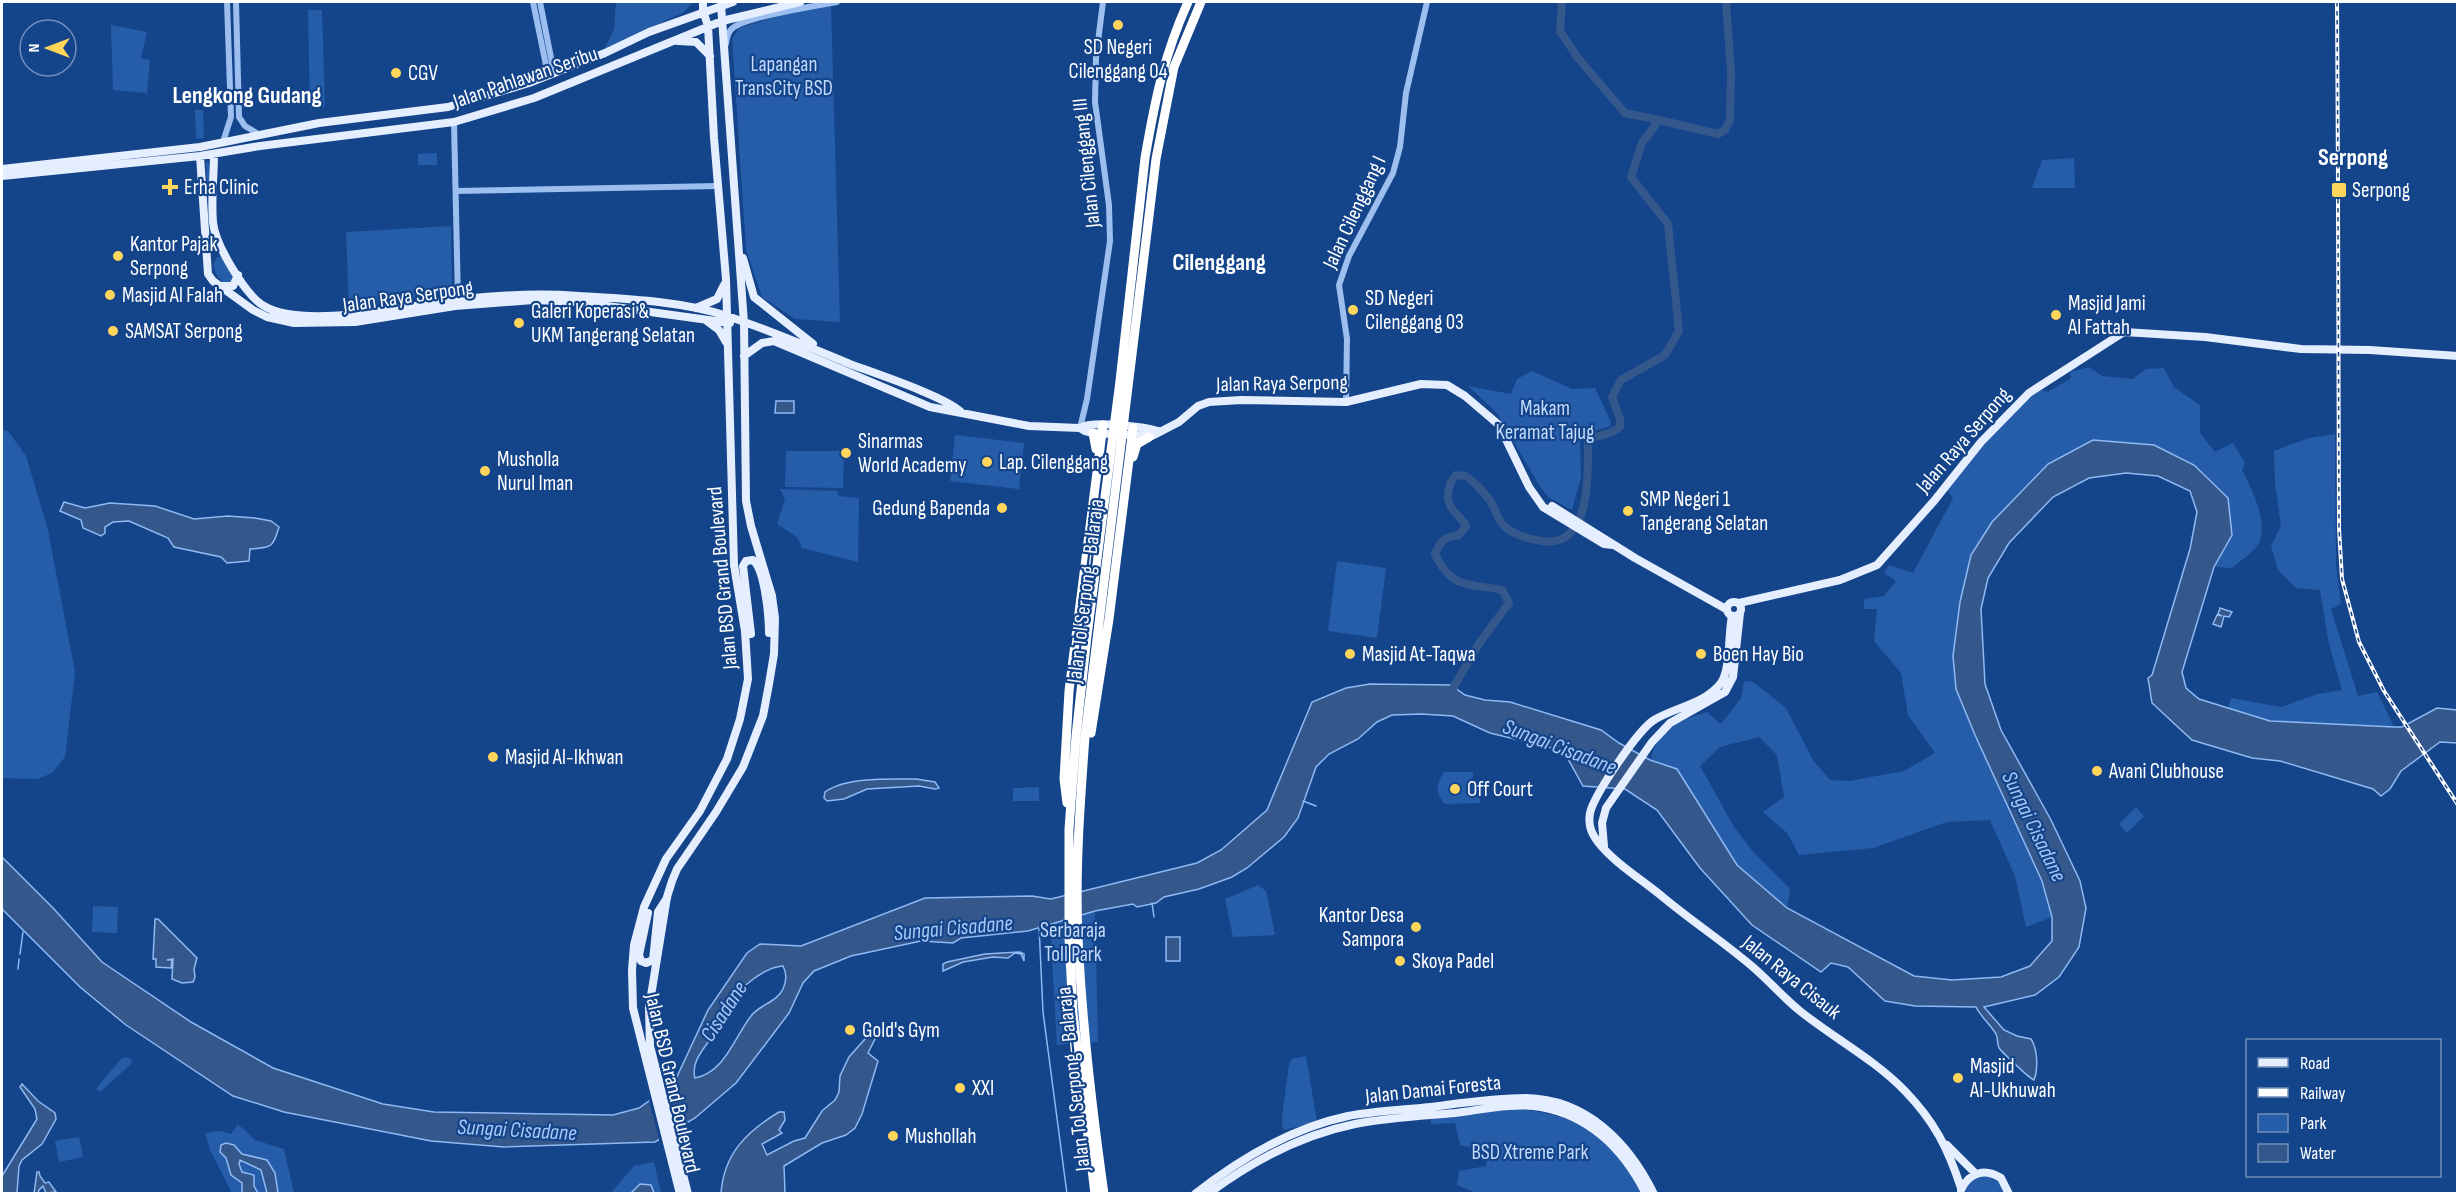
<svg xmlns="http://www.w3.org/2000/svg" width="2459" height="1195" viewBox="0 0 2459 1195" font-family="'Sofia Sans Condensed',sans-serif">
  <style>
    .green { fill: #265da9 }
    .water { fill: #35588c; stroke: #8eb9f3; stroke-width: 1.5; fill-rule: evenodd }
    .pier { fill: #14448a }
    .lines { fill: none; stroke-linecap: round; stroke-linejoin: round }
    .stream { stroke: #8eb9f3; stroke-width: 1.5 }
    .river { stroke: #35588c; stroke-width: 8 }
    .minor { stroke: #9cbfef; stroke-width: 6 }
    .major { stroke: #e5eeff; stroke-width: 8 }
    .highway { stroke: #fff; stroke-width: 9 }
    .rail-casing { stroke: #fff; stroke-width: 4 }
    .rail { stroke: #14448a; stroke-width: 1.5; stroke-dasharray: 4.5; stroke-linecap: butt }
    .poi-dot { fill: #ffd55b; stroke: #14448a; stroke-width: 2 }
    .labels { text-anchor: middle; stroke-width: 4.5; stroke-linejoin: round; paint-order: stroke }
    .poi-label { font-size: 21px; fill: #fff; stroke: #14448a; text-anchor: start }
    .park-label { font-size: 21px; fill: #c2dafb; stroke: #14448a }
    .street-label { font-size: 21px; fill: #fff; stroke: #14448a }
    .water-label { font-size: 22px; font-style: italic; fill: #a8c9f7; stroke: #14448a }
    .quarter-label { font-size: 24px; font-weight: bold; fill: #fff; stroke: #14448a }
  </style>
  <rect width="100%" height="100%" fill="#14448a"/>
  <path class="green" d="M616,2H693L684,12L603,51L614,30Z
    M831,5L840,322L795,319L762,297L746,249L732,39L739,28L785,14Z
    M308,10H322L325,107L310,109Z
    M111,25L147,32L141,58L150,60L147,93L113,90Z
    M195,110H203L204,138L196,139Z
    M437,153V165H418V154Z
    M2074,158L2075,188H2032L2042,160Z
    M209,161L218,249L210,252L206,162Z
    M451,226L452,292L349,309L346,232Z
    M217,257H222L233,275L230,282H223L217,276L213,265Z
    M2089,367L2102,376L2133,379L2146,369L2164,368L2174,387L2200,405V433L2215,452L2233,443L2245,463L2242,470C2251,487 2271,527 2257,546C2251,554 2240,561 2232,568L2214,567L2232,535L2228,498L2194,465L2154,445L2093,440L2048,464L1992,522L1956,689L1975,735L2042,881L2052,917L2026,927L2015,876L1990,820L1947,822L1873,848L1799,855L1787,833L1763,812L1784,797L1777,755L1759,737L1720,747L1700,766L1734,827L1755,854L1790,889L1787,908L1737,865L1677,769L1650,761C1660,726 1674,722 1707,712L1721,724L1741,698L1744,681L1753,682L1786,708L1813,760L1830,780L1849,781L1904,771L1935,753L1908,715L1901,673L1874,641L1877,609H1864V599L1884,596L1896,581L1884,573L1889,565L1913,573L1953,498L1946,489C1973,452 2002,416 2041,390L2048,392L2071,378L2070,372Z
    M1532,371L1572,389L1595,388L1610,420L1611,426L1580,435L1581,477L1572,510L1548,497L1539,485L1497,413L1468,386L1511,394L1517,379Z
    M2,430L8,431L26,456L48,530L75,672L65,757L52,773L38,779L2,778Z
    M2335,434L2336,564L2341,604L2331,609L2358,696L2377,692L2394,727L2270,721L2228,708L2231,698L2281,707L2318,694L2342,690L2329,644L2320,590L2296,588L2278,570L2271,546L2281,526L2275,483L2274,451L2309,438Z
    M955,435L1024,443L1019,489L950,481Z
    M786,451H844L843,488L785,487Z
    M780,489L837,491L839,496L859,498L858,562L802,548L797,537L777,524L785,499Z
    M1337,561L1386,568L1377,638L1328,631Z
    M1444,772H1473L1472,796L1480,797V803L1445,804C1435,793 1436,784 1444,772Z
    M1039,787V801H1013V788Z
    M2136,807L2144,816L2127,833L2119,824Z
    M1258,885L1266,891L1275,935L1233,937L1225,899Z
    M93,906L118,907L117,933L92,932Z
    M1095,911L1098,1042L1057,1045L1050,925Z
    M1306,1056L1317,1122L1284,1130L1282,1126V1117L1289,1064L1292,1059Z
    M126,1057L132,1060L131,1064L101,1091H97V1087L122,1058Z
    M1514,1109C1574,1112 1617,1137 1641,1193H1476L1457,1185L1459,1171L1486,1166L1487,1158L1477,1155V1149L1460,1145L1455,1123L1431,1124V1118Z
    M237,1125L243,1128L255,1140L284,1149L294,1193H232L210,1150L205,1133L220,1131L231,1134Z
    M79,1137L83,1157L59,1162L55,1141Z
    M654,1162L661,1193L610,1194L634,1166Z
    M1988,1175L2001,1182L2006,1194H1964L1973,1178Z"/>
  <path class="water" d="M776,401H794V413H775Z
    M2093,440L2154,445L2194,465L2228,498L2232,535L2214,567L2182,672L2186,688L2199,699L2270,721L2394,727H2402L2437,708L2457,710V743L2440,742L2401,771L2390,789L2381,796L2373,789L2280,761L2252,758L2192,740L2152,703L2148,678L2152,675L2190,549L2197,512L2190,491L2158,476L2126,473L2089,478L2053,497L2009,543L1988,578L1981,609L1985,684L2001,730L2051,820L2080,881L2086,908L2079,947L2059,977L2035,995L1984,1007L2004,1030L2017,1036L2031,1039C2038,1049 2038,1070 2034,1080C2030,1079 2002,1052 1999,1048C1997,1043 1998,1038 1996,1034C1990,1024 1981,1017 1976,1007L1915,1006L1885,1001L1848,967L1831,963L1821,972L1752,925L1700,868L1657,810L1625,789L1583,786L1568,759L1552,748L1490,733L1453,716L1421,714L1392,715L1377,722L1358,739L1329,754L1316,767L1298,818L1284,837L1247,868L1232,877L1199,889L1164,897L1156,903L1137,907L1133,904L1095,911L1028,931L961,938L953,943L921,941L851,956L814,971L803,983L789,1013L736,1083L695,1118L655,1142L504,1147L431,1141L284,1112L233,1096L126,1025L80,987L2,909V857L54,909L102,962L191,1022L273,1068L383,1104L434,1112L613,1115L639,1108L674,1083L708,1010L747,953L760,944L801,946L925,898L1032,896L1051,899L1197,863L1221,850L1267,810L1312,702L1346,688L1370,684L1451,685L1465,695L1485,700L1510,702L1601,730L1619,743L1650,760L1677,769L1737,865L1787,908L1914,976L1952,980L2001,977L2030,966L2052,941V917L2042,881L1975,735L1956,689L1953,656L1960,602L1971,555L1992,522L2048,464ZM783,966C787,973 786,982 783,989C777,1002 759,1005 751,1016C734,1038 725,1072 695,1078C690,1060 707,1046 715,1032C721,1023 723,1012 729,1003C740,988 764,967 783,966Z
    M64,502L85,508L110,503L155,506L194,519L228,516L255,518L271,521L279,527C273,548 272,547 250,549L249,561L227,563L221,557L174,547L168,538L129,521L113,522L105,527V533L101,536L83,528L81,520L60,511Z
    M2220,608L2232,612L2229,617L2224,616L2221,627L2213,624L2217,615L2222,616L2218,614Z
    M916,779L935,782L939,788L935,789L919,786L867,789L844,799L827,801L824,798L825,792C846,777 890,779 916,779Z
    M155,919H158L197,958L194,969L195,977L193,982L182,983L172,979L173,959L167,960H172L171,968L156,967V959H153Z
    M1166,937H1180V961H1166Z
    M1020,952L1024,954V961L1021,954L1015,953L1008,958L993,957L963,962L943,971V964L947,962L985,954Z
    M873,1030L878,1033L868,1053L878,1061L862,1114L855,1128L846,1135L822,1143L784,1166L785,1193H721C724,1154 746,1132 779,1112H784L785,1120L779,1130L782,1133L762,1144L767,1155L794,1141L805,1138L822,1111L835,1100L839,1092L840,1076L849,1057Z
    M22,1084L38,1101L55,1113L56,1119L42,1144L22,1160L19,1166L17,1193H2V1176L37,1119L35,1109L20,1087Z
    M226,1143L234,1145L242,1154L267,1160L275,1173L278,1193H267L261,1170L240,1160L239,1164L242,1172L254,1175V1186L258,1193H242V1183L231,1175L226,1158L220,1152L221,1145Z
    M37,1172H39L40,1176L45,1183L49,1182L56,1192L46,1193L43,1186L39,1190L38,1193H34Z
    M640,1184L651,1185L654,1193H631Z"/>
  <path class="pier" d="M667,1084L679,1132L660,1143L648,1097Z"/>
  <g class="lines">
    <path class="stream" d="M1303,801L1316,806
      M1152,903L1154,917
      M1039,926L1043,1012L1067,1194
      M20,954L23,932
      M18,969L19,959"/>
    <path class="river" d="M1659,120L1718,134L1725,130L1730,120L1731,71L1726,2
      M1449,695L1480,642L1509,603L1502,590C1467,583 1451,589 1435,554C1441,540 1445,537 1459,535L1466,526C1462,518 1455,514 1451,507C1445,497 1449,482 1456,475C1459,476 1462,475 1465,476C1471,478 1488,497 1491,502C1495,509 1498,520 1504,526C1514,535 1529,539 1542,541C1592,549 1588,472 1588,440C1598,435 1611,435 1620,427V419L1612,397L1621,380L1665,355L1679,331L1668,224L1631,177L1642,143L1659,120L1625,113L1578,58L1560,31L1562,2"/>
    <path class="minor" d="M236,2L239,117L245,126L260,135
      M533,2L548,75
      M540,2L554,73
      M726,44C727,37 728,31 734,27C749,16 815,6 837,2
      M454,122L458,299
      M223,142L231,117L227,2
      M456,191L718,186
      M1346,402L1347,339L1339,285L1349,256L1393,173L1400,147L1406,93L1427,2
      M1080,428L1087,399L1110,241L1109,205L1095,102L1096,57L1103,2"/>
    <path class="major" d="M678,41L696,42L710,56
      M214,154C214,176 211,200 213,222C215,244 245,295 264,306C304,330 410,305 457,300C497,295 538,293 579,296C627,299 681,301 727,316C769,330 809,347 850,364C874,373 947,397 962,413
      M200,156L208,274L213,281L253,310L267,317L294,323L355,322L455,306L533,300L578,302L730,323
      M2,169L200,147L319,123L448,107L529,83L605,53L649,32L733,2
      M2,176L200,156L260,146L454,122L534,98L722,21L800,2
      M743,258L754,297L813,344
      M221,286H233L238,275
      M696,308L717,299L724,285
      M707,321L719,330L726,342
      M744,356L762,343L774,341L930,407L1029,426L1080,428C1092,420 1145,427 1158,431
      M1080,428L1085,431L1093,433L1152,436L1179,422L1198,406L1209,402L1241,400L1346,402L1421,384L1447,385L1465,396L1499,425L1529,487L1543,507L1604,544L1613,545
      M1552,506L1635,558L1726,609
      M1727 609a7 7 0 1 1 14 0a7 7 0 1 1-14 0Z
      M1739,603L1840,580L1877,565L1934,501L1981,442L2029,393L2124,332L2205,337L2301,349L2370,350L2458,356
      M1732,616C1728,634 1731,668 1721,683C1705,704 1675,707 1654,720C1638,730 1594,795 1590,813C1588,825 1591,833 1598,842C1614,863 1644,881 1664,898C1693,922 1725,943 1754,968C1770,982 1784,998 1800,1011C1835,1039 1874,1059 1905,1091C1934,1121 1948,1148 1961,1188
      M751,634L743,566L746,561L753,560C765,570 769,617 769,633
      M1604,846L1602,823L1606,808L1652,742L1670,723L1725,692L1733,677L1740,613
      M648,913L639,955L641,961L646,963L653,960L658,912L667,898
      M1947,1145L1976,1174
      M1961,1190C1969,1172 1985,1168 2001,1178L2009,1194
      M680,1194L633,1008L632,970L634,945L644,907L666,859L700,811L727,759L740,719L748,679L745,631L734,565L726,279L714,138L708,26L703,11V2
      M688,1194L650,1046L649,1008L667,897L672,881L677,869L716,812L743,767L763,716L769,684L774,654L775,618L772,596L751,526L746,501L744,323L721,5
      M1195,1194C1241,1158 1291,1128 1348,1116C1375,1111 1403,1110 1430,1107C1462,1103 1494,1098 1526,1098C1587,1099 1629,1143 1654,1194
      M1208,1194C1252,1161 1301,1135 1355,1124C1387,1118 1422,1116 1455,1113C1480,1110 1516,1102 1541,1107C1590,1116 1624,1150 1646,1194"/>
    <path class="highway" d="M1093,433L1096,449
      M1133,457L1137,444L1149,437
      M1091,733L1109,619L1133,428
      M1067,803L1064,779L1069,691L1103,425
      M1095,1194L1073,1013L1069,938V829L1076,736L1087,636L1120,381L1145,158C1155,100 1164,55 1188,2
      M1104,1194C1092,1109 1082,1024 1078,938C1075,871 1080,804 1085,737L1156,159L1174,67L1201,2"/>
    <defs>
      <path id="rail" d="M2337,2L2338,180
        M2338,199L2339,528L2342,579L2359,642L2384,691L2458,805"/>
    </defs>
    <use href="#rail" class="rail-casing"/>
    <use href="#rail" class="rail"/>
  </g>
  <g class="poi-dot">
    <circle cx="1118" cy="25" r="6"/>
    <circle cx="396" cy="73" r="6"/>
    <path d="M167 178h6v6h6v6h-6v6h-6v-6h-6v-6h6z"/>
    <rect x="2331" y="182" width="16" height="16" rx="3"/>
    <circle cx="118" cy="256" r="6"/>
    <circle cx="110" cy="295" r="6"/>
    <circle cx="1353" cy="310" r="6"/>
    <circle cx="2056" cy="315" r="6"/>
    <circle cx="519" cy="323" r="6"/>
    <circle cx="113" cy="331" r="6"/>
    <circle cx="846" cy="453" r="6"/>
    <circle cx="987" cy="462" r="6"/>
    <circle cx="485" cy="471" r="6"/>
    <circle cx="1002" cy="508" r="6"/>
    <circle cx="1628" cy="511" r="6"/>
    <circle cx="1350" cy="654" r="6"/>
    <circle cx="1701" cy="654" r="6"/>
    <circle cx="493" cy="757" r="6"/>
    <circle cx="2097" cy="771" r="6"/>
    <circle cx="1455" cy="789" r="6"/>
    <circle cx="1416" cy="927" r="6"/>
    <circle cx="1400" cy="961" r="6"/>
    <circle cx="850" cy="1030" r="6"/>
    <circle cx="1958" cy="1078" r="6"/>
    <circle cx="960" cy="1088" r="6"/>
    <circle cx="893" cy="1136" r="6"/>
  </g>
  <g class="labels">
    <g class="poi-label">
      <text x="1118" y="54" text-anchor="middle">SD Negeri<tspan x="1118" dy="24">Cilenggang 04</tspan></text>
      <text x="408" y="80">CGV</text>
      <text x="184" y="194">Erha Clinic</text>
      <text x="2352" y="197">Serpong</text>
      <text x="130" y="251">Kantor Pajak<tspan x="130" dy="24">Serpong</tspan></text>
      <text x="122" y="302">Masjid Al Falah</text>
      <text x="1365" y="305">SD Negeri<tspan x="1365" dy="24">Cilenggang 03</tspan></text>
      <text x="2068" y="310">Masjid Jami<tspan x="2068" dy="24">Al Fattah</tspan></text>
      <text x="531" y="318">Galeri Koperasi &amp;<tspan x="531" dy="24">UKM Tangerang Selatan</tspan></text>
      <text x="125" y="338">SAMSAT Serpong</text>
      <text x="858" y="448">Sinarmas<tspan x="858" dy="24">World Academy</tspan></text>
      <text x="497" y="466">Musholla<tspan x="497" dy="24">Nurul Iman</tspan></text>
      <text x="999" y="469">Lap. Cilenggang</text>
      <text x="1640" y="506">SMP Negeri 1<tspan x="1640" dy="24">Tangerang Selatan</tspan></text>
      <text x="990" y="515" text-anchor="end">Gedung Bapenda</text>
      <text x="1362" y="661">Masjid At-Taqwa</text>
      <text x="1713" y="661">Boen Hay Bio</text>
      <text x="505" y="764">Masjid Al-Ikhwan</text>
      <text x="2109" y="778">Avani Clubhouse</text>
      <text x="1467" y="796">Off Court</text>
      <text x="1404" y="922" text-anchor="end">Kantor Desa<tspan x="1404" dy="24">Sampora</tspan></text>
      <text x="1412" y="968">Skoya Padel</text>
      <text x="862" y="1037">Gold's Gym</text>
      <text x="1970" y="1073">Masjid<tspan x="1970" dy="24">Al-Ukhuwah</tspan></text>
      <text x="972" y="1095">XXI</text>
      <text x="905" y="1143">Mushollah</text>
    </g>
    <g class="park-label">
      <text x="784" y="71">Lapangan<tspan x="784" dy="24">TransCity BSD</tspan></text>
      <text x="1545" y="415">Makam<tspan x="1545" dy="24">Keramat Tajug</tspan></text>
      <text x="1073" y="937">Serbaraja<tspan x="1073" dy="24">Toll Park</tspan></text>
      <text x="1530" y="1159">BSD Xtreme Park</text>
    </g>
    <g class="street-label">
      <text transform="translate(525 77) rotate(-19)" y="7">Jalan Pahlawan Seribu</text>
      <text transform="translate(1086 163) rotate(-96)" y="7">Jalan Cilenggang III</text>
      <text transform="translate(1354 212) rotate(-65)" y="7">Jalan Cilenggang I</text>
      <text transform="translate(408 296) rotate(-8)" y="7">Jalan Raya Serpong</text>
      <text transform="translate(1282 383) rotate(-1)" y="7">Jalan Raya Serpong</text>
      <text transform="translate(1963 440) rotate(-49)" y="7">Jalan Raya Serpong</text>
      <text transform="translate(722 578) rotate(-95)" y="7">Jalan BSD Grand Boulevard</text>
      <text transform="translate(1085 591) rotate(-83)" y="7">Jalan Tol Serpong–Balaraja</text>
      <text transform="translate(1792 977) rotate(39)" y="7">Jalan Raya Cisauk</text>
      <text transform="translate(1073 1079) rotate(-96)" y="7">Jalan Tol Serpong–Balaraja</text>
      <text transform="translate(673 1083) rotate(77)" y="7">Jalan BSD Grand Boulevard</text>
      <text transform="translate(1433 1089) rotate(-6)" y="7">Jalan Damai Foresta</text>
    </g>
    <g class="water-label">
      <text transform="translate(1560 746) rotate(21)" y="8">Sungai Cisadane</text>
      <text transform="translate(2035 826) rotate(64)" y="8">Sungai Cisadane</text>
      <text transform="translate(953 927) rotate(-5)" y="8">Sungai Cisadane</text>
      <text transform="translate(723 1011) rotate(-57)" y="8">Cisadane</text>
      <text transform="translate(517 1129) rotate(3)" y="8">Sungai Cisadane</text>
    </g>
    <g class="quarter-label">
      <text x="247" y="103">Lengkong Gudang</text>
      <text x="2353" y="165">Serpong</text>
      <text x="1219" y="270">Cilenggang</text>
    </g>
  </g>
  <rect width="2459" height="1195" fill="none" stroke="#ffffff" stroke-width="6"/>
  <rect x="2246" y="1039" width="195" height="138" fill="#14448a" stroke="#728fb9" stroke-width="1.5"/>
  <rect x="2258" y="1058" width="30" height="9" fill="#e5eeff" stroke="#728fb9" stroke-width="1.5"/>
  <text x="2300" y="1069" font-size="18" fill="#ffffff">Road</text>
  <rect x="2258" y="1088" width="30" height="9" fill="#ffffff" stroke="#728fb9" stroke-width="1.5"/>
  <text x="2300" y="1099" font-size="18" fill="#ffffff">Railway</text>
  <rect x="2258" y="1114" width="30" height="18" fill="#265da9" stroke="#728fb9" stroke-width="1.5"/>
  <text x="2300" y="1129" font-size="18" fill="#ffffff">Park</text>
  <rect x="2258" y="1144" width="30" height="18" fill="#35588c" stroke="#728fb9" stroke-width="1.5"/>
  <text x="2300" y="1159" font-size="18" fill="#ffffff">Water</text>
  <g transform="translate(48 48) rotate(270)"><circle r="28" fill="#14448a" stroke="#728fb9" stroke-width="1.5"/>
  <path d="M0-4.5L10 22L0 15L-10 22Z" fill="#ffd55b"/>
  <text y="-9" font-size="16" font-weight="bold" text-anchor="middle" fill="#ffffff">N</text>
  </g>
</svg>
